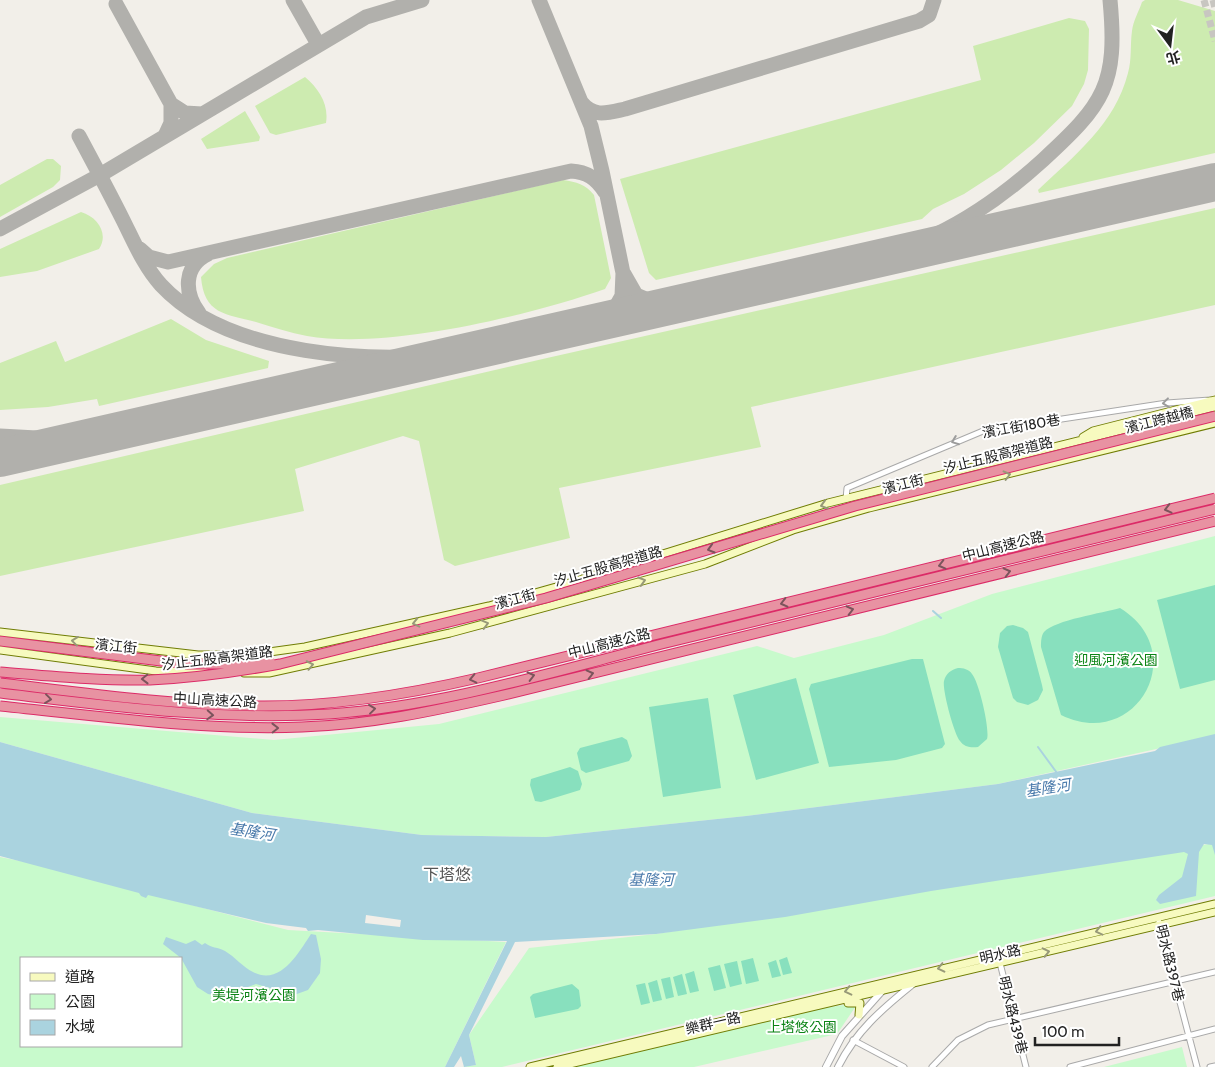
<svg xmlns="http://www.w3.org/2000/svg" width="1215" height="1067" viewBox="0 0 1215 1067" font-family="Cabin,'Noto Sans TC',sans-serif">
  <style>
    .grass { fill: #cdebb0 }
    .park { fill: #c8facc; fill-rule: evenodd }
    .pitch { fill: #88e0be }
    .water { fill: #aad3df }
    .pier { fill: #f2efe9 }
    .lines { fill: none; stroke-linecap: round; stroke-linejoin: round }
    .stream { stroke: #aad3df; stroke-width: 2 }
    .taxiway { stroke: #b1b0ac; stroke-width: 15 }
    .runway { stroke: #b1b0ac; stroke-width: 38 }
    .secondary-tunnel { stroke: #c8c6c1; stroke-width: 7; stroke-dasharray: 7 3.5; stroke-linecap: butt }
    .minor-casing { stroke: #a9a9a9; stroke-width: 7 }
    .tertiary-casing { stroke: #a9a9a9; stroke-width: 8 }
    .secondary-casing { stroke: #707d05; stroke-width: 9 }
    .motorway-casing { stroke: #dc2a67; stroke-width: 11 }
    .minor { stroke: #fff; stroke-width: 5 }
    .tertiary { stroke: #fff; stroke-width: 6 }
    .secondary { stroke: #f7fabf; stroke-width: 7 }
    .motorway { stroke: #e892a2; stroke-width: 9 }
    .motorway-bridge-casing { stroke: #dc2a67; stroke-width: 11; stroke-linecap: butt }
    .motorway-bridge { stroke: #e892a2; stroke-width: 9 }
    .oneway { stroke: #9c9c9c }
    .oneway2 { stroke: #979978 }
    .oneway3 { stroke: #7b545c }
    .labels { text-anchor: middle; stroke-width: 4; stroke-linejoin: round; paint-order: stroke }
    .street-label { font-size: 14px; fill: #222; stroke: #fff }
    .park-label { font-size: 14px; fill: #0c8416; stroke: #fff }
    .water-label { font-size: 15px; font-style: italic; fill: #4a7aab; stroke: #fff }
    .quarter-label { font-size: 16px; fill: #555; stroke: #fff }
  </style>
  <rect width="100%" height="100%" fill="#f2efe9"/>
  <path class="grass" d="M1145,0H1178L1215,11V153L1039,193L1038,190C1075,155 1115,124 1128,73C1132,59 1130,45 1132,31C1133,21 1139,11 1142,2Z
    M1069,18L1085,21L1089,29L1088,70L1084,84L1072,106L1034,143L1001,170L964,194L933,209L922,219L656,280L649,273L620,179L981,80L973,46Z
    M305,77C319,89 329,104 326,123L276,135L270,133L255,106Z
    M245,111L260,137L259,141L207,149L201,139Z
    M47,159H53L61,166L60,180L53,187L0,217V185Z
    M563,180C577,182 585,184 594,195L611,278L605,289C528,316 387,350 307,336C290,333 273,327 256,322C225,314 204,314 201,277L214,264L227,258Z
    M1215,208V305L751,407L761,447L559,488L570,538L455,566L444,560L419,441L403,436L295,469L304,511L0,576V485L547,358Z
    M81,212C98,217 109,234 99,249L37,271L0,277V249Z
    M171,319L206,340L269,361L268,368L99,406L97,399L48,407L0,410V363L56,341L65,362Z"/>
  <path class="park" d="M1215,536V736L998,784L746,816L546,837L422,835L252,813L0,742V717L274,740L439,724L757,646L794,658L884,635L992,594Z
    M1215,843V896L502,1067H462L476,1065L469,1035L529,948L656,934Z
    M0,857L30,863L288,930L506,942L445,1067H0ZM21,958H181V1046H21Z
    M858,1003L837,1034L694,1067H567L815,1009Z
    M1182,1047L1187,1067H1104Z"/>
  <path class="pitch" d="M1215,585V680L1180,689L1157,600Z
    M1120,608C1192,652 1136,752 1061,715L1041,647C1041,642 1041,636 1044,632C1055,620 1103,613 1120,608Z
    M1013,625L1023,628L1028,632L1042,685L1043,690L1038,700L1028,705L1017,702L1013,698L998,647L1000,633L1007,626Z
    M912,659H923L945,744L942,748L896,760L829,767L809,689L811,684Z
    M958,668C963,668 969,669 972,674C979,682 990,729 987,739L978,747C971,748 964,747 960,741C954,734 942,689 944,681C946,673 951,670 958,668Z
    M796,678L819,763L756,780L733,695Z
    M708,698L721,788L663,797L649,707Z
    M622,737L627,740L632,756L629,761L586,773L581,770L577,753L580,748Z
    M570,767L578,771L582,784L580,790L541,802L535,801L530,785L531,779Z
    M787,957L792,973L783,975L779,960Z
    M753,958L759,981L746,984L741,961Z
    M776,960L781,976L772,978L768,963Z
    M737,961L742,984L730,987L724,964Z
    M720,965L726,988L714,991L708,968Z
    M694,971L699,991L690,993L685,974Z
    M682,974L687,994L678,996L673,977Z
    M670,977L674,997L666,999L661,979Z
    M657,980L662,1000L653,1002L648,983Z
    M645,983L650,1003L641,1005L636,985Z
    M572,984L579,990L581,1006L578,1009L535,1018L530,997L533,994Z"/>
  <path class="water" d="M1215,734V855L1212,845L1204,844L1199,852L1196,896L1160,904L1156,900L1159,895L1182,877L1188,854L1184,852L931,891L785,917L656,934L515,942L469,1035L476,1065L464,1067L461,1056L454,1067H445L507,941L423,940L318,930L308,931L306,928L266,923L148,895L146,898L141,896L139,893L0,856V742L252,813L422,835L546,837L746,816L998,784L1155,751L1160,747Z
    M311,934L316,935L321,959L320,973L308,990L294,995L256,984L221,997L208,994L197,987L181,958L163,944L166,937L186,944L195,940L202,945L205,943C211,948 218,947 225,951C235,957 243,967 253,972C281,987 300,950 311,934Z"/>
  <path class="pier" d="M366,915L401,920L400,927L365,923Z"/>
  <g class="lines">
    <path class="stream" d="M933,611L941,618
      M1038,747L1057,773"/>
    <path class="taxiway" d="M293,0L318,44
      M116,4L171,104
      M581,102C594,118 607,113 625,109L919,21L929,15L934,0
      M79,136C94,164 109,192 123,220C134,242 144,266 161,285C228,357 376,365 468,352C484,350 500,343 515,339C548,330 581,321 613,312L622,296L623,273L602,171L591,126L539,0
      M165,136L171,123V104L185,113L202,114
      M0,229L100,175L366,17L422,0
      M140,249L149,257L168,262L571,171C587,172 596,178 605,192
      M624,274L636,295L657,304C700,295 743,287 786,278C837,268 888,258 935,235C975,216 1010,190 1043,160C1104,104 1118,85 1110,0
      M199,313C184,293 183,266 208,254
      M0,436L55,439L101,435"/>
    <path class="runway" d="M0,458L1215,182"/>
    <path class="secondary-tunnel" d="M1204,0L1215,41
      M1213,0L1215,8
      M1079,442C1093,443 1105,437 1118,439"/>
    <defs>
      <path id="minor" d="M846,499L847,488L983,431L1167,403L1210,400
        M1159,922L1197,1067
        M1000,963L1026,1067
        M853,1040L904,1067
        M932,1067L958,1040L988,1025L1215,972
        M1070,1067L1215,1029
        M1210,1067L1215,1066"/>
      <path id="tertiary" d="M826,1067L842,1036L883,990
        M838,1067C856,1031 882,1009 913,984"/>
      <path id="secondary" d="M1083,437L1093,431L1215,400
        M0,632L198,655H248L305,647L489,606L556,587L828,503L1215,407
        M0,650L156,671L208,672
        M244,673H269L450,633L705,564L793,530L869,508L1215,423
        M848,1003H860L859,1015
        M530,1067L1215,904
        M557,1067L1215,912"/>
      <path id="motorway" d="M0,641L185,664"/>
    </defs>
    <use href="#minor" class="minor-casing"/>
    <use href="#tertiary" class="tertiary-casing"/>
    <use href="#secondary" class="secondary-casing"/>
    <use href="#motorway" class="motorway-casing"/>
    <use href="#minor" class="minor"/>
    <use href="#tertiary" class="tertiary"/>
    <use href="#secondary" class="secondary"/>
    <use href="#motorway" class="motorway"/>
    <defs>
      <path id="motorway-bridge" d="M185,664H229L270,661
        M0,672C50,676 100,681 150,680C194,678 237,672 280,664L546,598L855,506L1215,416
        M0,683C85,693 171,705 256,706C331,707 405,695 478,678L1215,498
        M0,693C110,706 219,721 329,714C444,706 558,670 670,642C852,598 1033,553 1215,509
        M0,706C100,716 201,731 302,727C369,725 434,711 500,696L1215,521"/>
    </defs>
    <use href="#motorway-bridge" class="motorway-bridge-casing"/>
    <use href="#motorway-bridge" class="motorway-bridge"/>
  </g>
  <defs><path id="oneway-chevron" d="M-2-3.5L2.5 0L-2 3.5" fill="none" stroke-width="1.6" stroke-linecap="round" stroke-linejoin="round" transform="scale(1.25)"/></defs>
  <g class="oneway">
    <use href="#oneway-chevron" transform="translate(1166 403) rotate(173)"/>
    <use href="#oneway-chevron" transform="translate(955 441) rotate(159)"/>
  </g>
  <g class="oneway2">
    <use href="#oneway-chevron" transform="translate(1007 475) rotate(-14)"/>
    <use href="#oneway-chevron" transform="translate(824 505) rotate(164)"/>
    <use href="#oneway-chevron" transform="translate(642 581) rotate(-16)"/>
    <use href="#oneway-chevron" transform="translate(416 623) rotate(167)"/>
    <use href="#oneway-chevron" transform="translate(485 624) rotate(-15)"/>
    <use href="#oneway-chevron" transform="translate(75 641) rotate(-173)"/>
    <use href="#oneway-chevron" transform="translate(310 665) rotate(-12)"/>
    <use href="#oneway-chevron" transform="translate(1099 931) rotate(167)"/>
    <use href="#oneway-chevron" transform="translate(1046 952) rotate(-13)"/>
    <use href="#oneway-chevron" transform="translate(941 968) rotate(167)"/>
    <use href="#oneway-chevron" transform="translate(848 991) rotate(167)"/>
  </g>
  <g class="oneway3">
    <use href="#oneway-chevron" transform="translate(1168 509) rotate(166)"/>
    <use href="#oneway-chevron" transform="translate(711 549) rotate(163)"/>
    <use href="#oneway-chevron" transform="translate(942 565) rotate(166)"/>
    <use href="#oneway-chevron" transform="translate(1007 572) rotate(-14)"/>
    <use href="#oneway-chevron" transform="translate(784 603) rotate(166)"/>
    <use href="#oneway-chevron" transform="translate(850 610) rotate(-14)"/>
    <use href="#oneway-chevron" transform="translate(590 674) rotate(-14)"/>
    <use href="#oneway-chevron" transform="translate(531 676) rotate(-14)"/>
    <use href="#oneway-chevron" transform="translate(145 679) rotate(179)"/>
    <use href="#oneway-chevron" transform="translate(473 679) rotate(167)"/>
    <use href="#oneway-chevron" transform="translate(48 699) rotate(7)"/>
    <use href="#oneway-chevron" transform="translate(372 709) rotate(-7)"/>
    <use href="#oneway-chevron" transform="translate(210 715) rotate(3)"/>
    <use href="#oneway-chevron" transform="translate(275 728) rotate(-1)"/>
  </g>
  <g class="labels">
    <g class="street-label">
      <text transform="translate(1159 420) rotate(-14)" y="5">濱江跨越橋</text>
      <text transform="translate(1021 426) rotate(-10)" y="5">濱江街180巷</text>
      <text transform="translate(998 455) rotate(-14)" y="5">汐止五股高架道路</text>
      <text transform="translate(903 484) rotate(-14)" y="5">濱江街</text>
      <text transform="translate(1003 546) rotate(-14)" y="5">中山高速公路</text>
      <text transform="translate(608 566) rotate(-16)" y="5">汐止五股高架道路</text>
      <text transform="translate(515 599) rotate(-15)" y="5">濱江街</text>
      <text transform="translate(609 643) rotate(-14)" y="5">中山高速公路</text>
      <text transform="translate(116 646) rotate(6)" y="5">濱江街</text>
      <text transform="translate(217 658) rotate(-7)" y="5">汐止五股高架道路</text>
      <text transform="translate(215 700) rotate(3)" y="5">中山高速公路</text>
      <text transform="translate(1000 954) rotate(-13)" y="5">明水路</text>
      <text transform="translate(1170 963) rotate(76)" y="5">明水路397巷</text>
      <text transform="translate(1013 1015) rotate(76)" y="5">明水路439巷</text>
      <text transform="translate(713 1023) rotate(-13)" y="5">樂群一路</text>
    </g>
    <g class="park-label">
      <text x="1116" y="665">迎風河濱公園</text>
      <text x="254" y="1000">美堤河濱公園</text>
      <text x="802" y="1032">上塔悠公園</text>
    </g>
    <g class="water-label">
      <text transform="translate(1048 788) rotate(-9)" y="5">基隆河</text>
      <text transform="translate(252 832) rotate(9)" y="5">基隆河</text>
      <text x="651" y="885">基隆河</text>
    </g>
    <g class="quarter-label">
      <text x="447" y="880">下塔悠</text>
    </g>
  </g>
  <rect x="20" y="957" width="162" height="90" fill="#ffffff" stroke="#a7a7a7"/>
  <rect x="30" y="973" width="25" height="8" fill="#f7fabf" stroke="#a7a7a7"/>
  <text x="65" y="982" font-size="15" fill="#222222">道路</text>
  <rect x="30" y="994" width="25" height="15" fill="#c8facc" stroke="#a7a7a7"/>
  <text x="65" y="1007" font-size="15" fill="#222222">公園</text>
  <rect x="30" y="1020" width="25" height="15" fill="#aad3df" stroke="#a7a7a7"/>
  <text x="65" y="1032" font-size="15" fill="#222222">水域</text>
  <g transform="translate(1170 45) rotate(165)" stroke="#ffffff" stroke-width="4" paint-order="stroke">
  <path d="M0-4L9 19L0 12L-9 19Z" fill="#222222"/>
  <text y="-8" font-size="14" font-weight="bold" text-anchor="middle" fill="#222222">北</text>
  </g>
  <path d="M1035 1037v8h84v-8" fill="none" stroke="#222222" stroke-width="2.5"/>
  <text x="1042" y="1037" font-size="15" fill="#222222" stroke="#ffffff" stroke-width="4" paint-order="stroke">100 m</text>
</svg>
